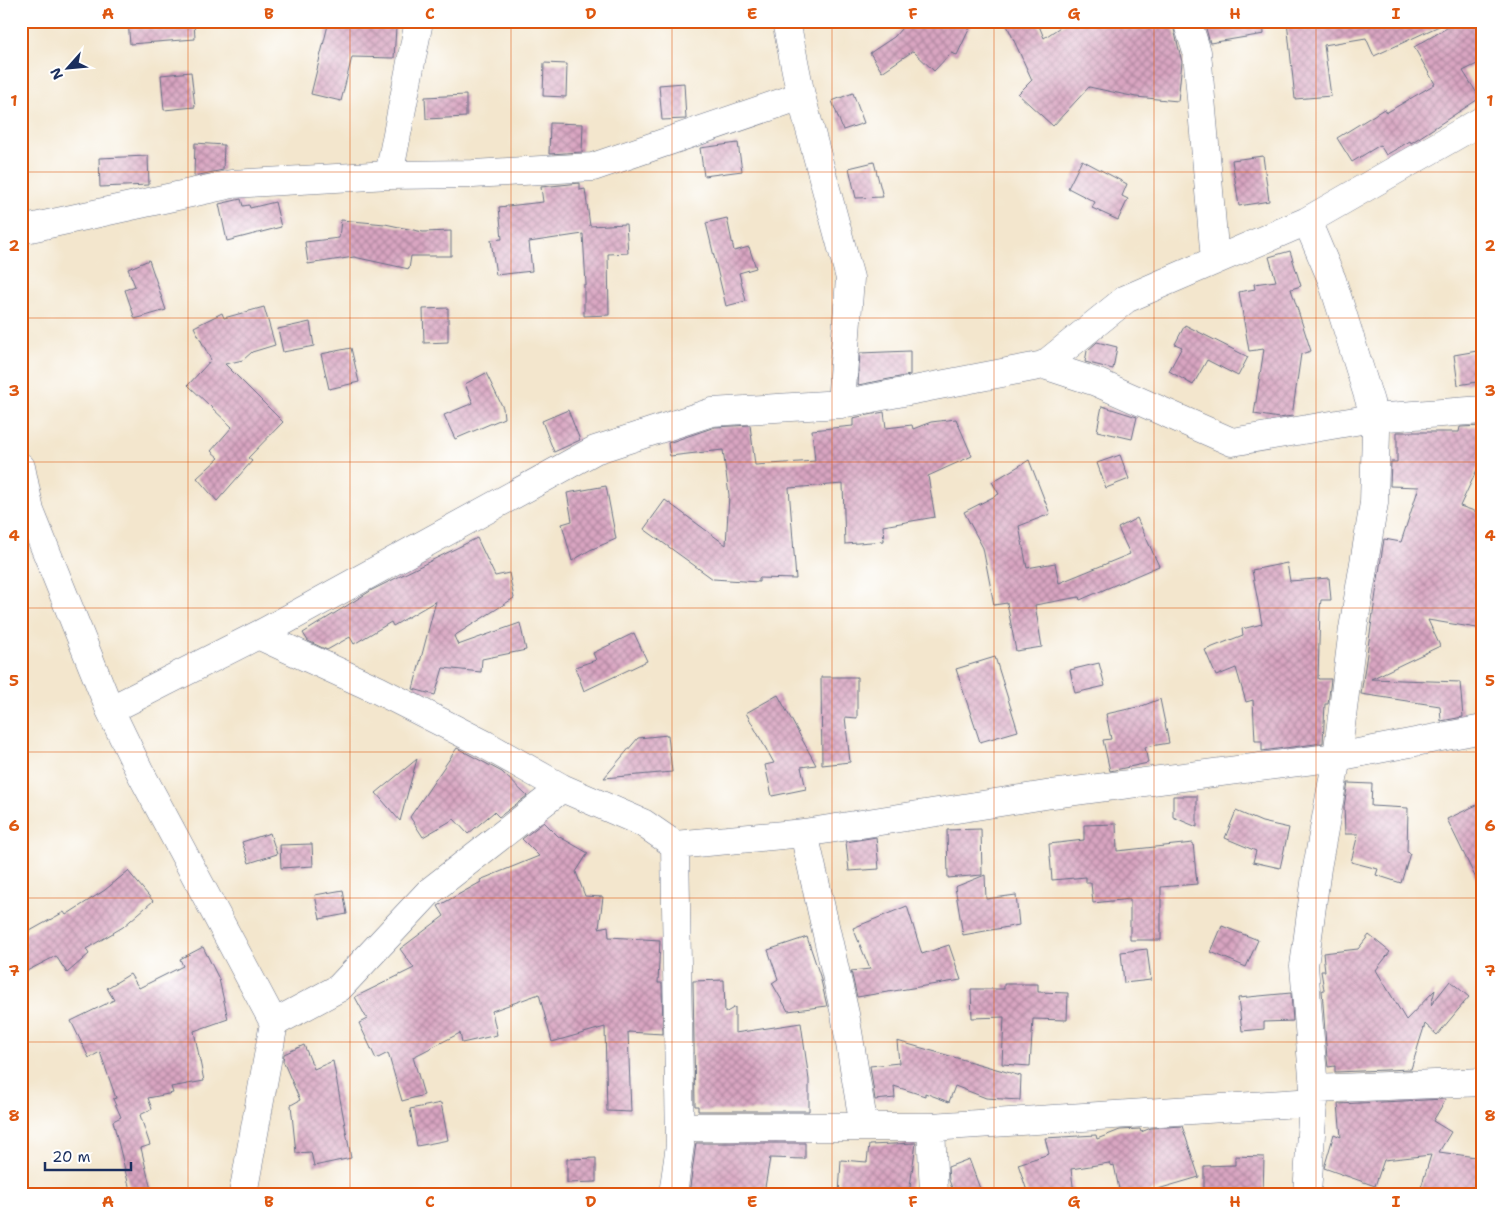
<svg xmlns="http://www.w3.org/2000/svg" width="1504" height="1215" viewBox="0 0 1504 1215" font-family="'Shantell Sans',sans-serif">
  <style>
    .building { fill: url(#building-cross-hatch) }
    .lines { fill: none; stroke-linecap: round; stroke-linejoin: round }
    .minor-casing { stroke: #676f85; stroke-width: 29 }
    .minor { stroke: #fff; stroke-width: 28 }
    .grid { fill: none; stroke: #de5710; stroke-width: 1; stroke-opacity: 0.55 }
    .neatline { fill: none; stroke: #de5710; stroke-width: 2 }
    .grid-label { font-size: 16px; text-anchor: middle; font-weight: bold; fill: #de5710 }
  </style>
  <defs>
    <pattern id="building-cross-hatch" width="8" height="8" patternUnits="userSpaceOnUse" patternTransform="scale(1.25)"><rect width="8" height="8" fill="#d9a5c1"/><path d="M0 0l8 8M0 8l8-8" fill="none" stroke="#af87a0"/></pattern>
  </defs>
  <rect width="100%" height="100%" fill="#fff"/>
  <filter id="ink" filterUnits="userSpaceOnUse"><feTurbulence type="fractalNoise" baseFrequency=".02" numOctaves="2"/><feDisplacementMap in="SourceGraphic" scale="10" xChannelSelector="R" yChannelSelector="G"/><feConvolveMatrix kernelMatrix="1 2 1 2 8 2 1 2 1" color-interpolation-filters="sRGB"/></filter>
  <filter id="wash" filterUnits="userSpaceOnUse"><feTurbulence type="fractalNoise" baseFrequency=".0096" numOctaves="4" result="noise"/><feDisplacementMap in="SourceGraphic" scale="20" xChannelSelector="R" yChannelSelector="G"/><feGaussianBlur stdDeviation="1.12" result="paint"/><feColorMatrix in="noise" values="0 0 0 0 0 0 0 0 0 0 0 0 0 0 0 0 0 1.4 0 .05"/><feComposite in="paint" operator="in"/></filter>
  <g filter="url(#wash)">
    <rect width="100%" height="100%" fill="#f3e6cd"/>
    <g id="blocks">
      <path class="building" d="M128,21H194L195,39L130,44Z
        M329,21H358V24L396,28L394,58L352,57L341,101L311,94Z
        M908,21H973L957,55L951,53L934,71L913,51L882,72L870,53L894,37Z
        M1005,21H1037L1044,38L1069,21H1172L1182,62L1178,101L1136,97L1089,87L1053,126L1018,94L1032,80Z
        M1204,21H1263L1264,34L1210,43Z
        M1287,21H1450L1374,56L1366,38L1324,45L1331,96L1295,99Z
        M1459,21H1483V61L1463,71L1480,98L1411,143L1410,141L1386,155L1380,145L1352,162L1337,138L1384,109L1386,113L1435,84L1414,47Z
        M544,63L567,64L566,97L543,96Z
        M191,72L195,107L164,110L161,75Z
        M684,83L686,119L662,120L659,85Z
        M853,93L864,123L843,130L832,101Z
        M466,95V117L426,119L425,97Z
        M550,123L583,124L582,152L549,154Z
        M195,143L224,145L223,170L194,176Z
        M738,143L742,171L704,176L700,148Z
        M148,156L149,185L100,187L99,158Z
        M1263,156L1269,201L1239,206L1232,160Z
        M1082,160L1127,184L1122,196L1128,199L1118,220L1092,208L1095,202L1068,188Z
        M874,162L883,197L856,198L849,168Z
        M580,183V190L585,189L590,226L626,224L628,253L608,254L609,315L584,316V284H586L583,234L529,242L532,271L496,275L491,240L502,239L499,207L543,202L541,187Z
        M241,199L243,206L249,205L250,208L275,202L281,227L227,241L219,204Z
        M727,218L734,251L749,247L756,268L739,273L746,301L726,306L706,223Z
        M341,220L385,224L423,232L451,231V256H411L409,269L354,257L308,264L305,242L339,238Z
        M1290,251L1301,286L1291,289L1311,351L1301,354L1292,416L1279,418L1254,414L1264,349L1249,351L1239,292L1255,289L1254,284L1276,281L1269,257Z
        M149,260L166,310L135,319L125,290L135,286L128,269Z
        M264,307L275,345L252,352L243,360L225,364L283,422L248,458L252,461L217,501L197,478L219,458L211,451L232,427L188,385L211,360L194,327L222,313L224,318Z
        M448,308V342L424,343L423,309Z
        M310,322L314,346L283,352L278,329Z
        M1185,325L1248,357L1238,376L1207,360L1193,385L1169,371L1182,347L1175,344Z
        M1097,342L1117,347L1113,369L1085,362L1087,351Z
        M351,348L359,382L329,389L321,354Z
        M1483,350V381L1458,385L1454,355Z
        M910,351V375L858,385L860,353Z
        M486,373L503,408L504,418L455,439L444,415L473,403L465,384Z
        M1102,406L1137,417L1132,439L1097,431Z
        M568,410L580,440L554,452L542,421Z
        M884,412L886,428L912,425L913,429L931,422L956,419L972,456L928,476L935,517L883,526L884,541L845,544L843,484L789,488L796,579L759,578V582L713,579L644,529L665,500L726,545L729,495L723,450L670,456L668,443L715,427L750,425L755,465L815,461L812,430L853,426V418Z
        M1483,426V457L1460,506L1483,514V629L1428,620L1440,646L1371,679L1460,682L1463,717L1441,721L1440,706L1361,694L1384,539L1401,542L1419,487L1390,486L1391,462H1397V432H1459L1460,427Z
        M1120,455L1129,479L1106,488L1097,463Z
        M1029,460L1050,514L1019,526L1027,568L1055,563L1059,583L1130,554L1118,528L1137,518L1159,566L1080,600L1079,597L1035,605L1042,647L1016,651L1007,603L994,605L983,548L964,512L999,494L992,482Z
        M606,486L616,539L590,550L572,561L562,524L572,521L567,493Z
        M477,538L495,576L509,573L514,598L454,636L458,645L520,623L526,650L482,659L481,672L443,668L435,695L413,689L436,601L393,626L391,622L354,644L350,637L327,650L308,641L303,633L372,590Z
        M1287,563L1290,581L1329,578L1331,600H1321L1320,608L1318,679H1331L1328,704H1325L1323,743L1262,751V741H1255L1253,700L1246,702L1236,668L1216,676L1205,650L1243,635L1242,629L1262,624L1252,570Z
        M634,633L647,661L584,691L575,667L596,660L593,653Z
        M995,657L1018,731L980,742L956,669Z
        M1099,663L1105,686L1075,693L1070,670Z
        M821,677H857V718L845,717L850,762L822,765Z
        M778,695L816,765L801,767L806,789L772,796L765,765L774,763L746,713Z
        M1160,699L1169,743L1145,747L1148,763L1110,771L1103,740L1111,739L1106,714L1142,706Z
        M668,735L672,772L604,778L638,738Z
        M457,748L502,772L527,796L499,817L494,812L468,834L454,819L423,837L410,817Z
        M417,759L400,821L376,793Z
        M1348,783L1372,784L1371,806L1408,808L1407,852L1410,853L1401,883L1376,875L1378,869L1351,862L1358,834H1345L1344,806Z
        M1173,796H1197V827L1173,817Z
        M1483,802V893L1447,819Z
        M1236,811L1262,822L1289,828L1280,868L1253,862L1256,851L1225,838Z
        M544,822L558,836L588,853L576,872L585,896L603,897L599,928L608,926L609,937L660,940L658,983H662L663,1034L628,1032L631,1112L607,1111L605,1027L552,1042L539,994L492,1011L497,1035L462,1043L460,1033L413,1057L424,1095L402,1101L388,1053L376,1059L359,1023L367,1019L355,997L414,968L400,949L444,916L438,906L481,882L480,880L539,856L522,839Z
        M1116,824L1117,851L1193,843L1197,884L1161,887V940H1130V899L1093,903L1091,883H1086V877L1052,880L1049,844L1084,840V825Z
        M981,829L982,875L948,878L947,830Z
        M270,833L277,854L249,863L242,842Z
        M876,837L879,869L849,871L846,842Z
        M312,844L313,866L281,868L280,845Z
        M128,871L153,901L123,927L86,949L89,954L67,973L56,956L21,974V936L64,912L66,915L105,890Z
        M985,875L986,899L1016,895L1019,925L963,935L955,887Z
        M343,890L347,914L320,919L315,895Z
        M907,906L922,954L949,945L961,980L857,997L851,971L870,969L853,928Z
        M1222,926L1258,940L1246,967L1211,952Z
        M1369,935L1390,952L1376,970L1406,1020L1435,990L1431,1005L1450,981L1469,997L1437,1035L1425,1024L1411,1069L1335,1072V1066L1328,1067L1327,1059L1322,990H1324L1321,971H1325L1323,953L1358,949Z
        M807,937L820,976L827,1006L788,1011L772,983L778,979L768,950Z
        M203,947L219,979L228,1019L194,1031L204,1081L171,1087L173,1093L148,1098L152,1109L140,1115L150,1145L141,1148L152,1194H131L113,1121L121,1117L113,1099L116,1098L100,1052L89,1058L71,1021L114,1000L107,988L130,974L139,988L183,966L180,959Z
        M1147,949L1151,980L1124,983L1121,952Z
        M724,980L725,1013L735,1007V1033L801,1023L809,1080V1111H698V1106H695L693,981Z
        M1004,984H1038V992L1068,993L1067,1020L1033,1019L1030,1066L1002,1064L1004,1017L972,1018L971,989H1004Z
        M1291,993L1293,1021L1264,1022V1029L1242,1031L1238,998Z
        M897,1041L1021,1076L1020,1100L986,1098L955,1086L949,1102L925,1093V1096L894,1086L895,1098L875,1100L870,1066L899,1063Z
        M304,1045L314,1069L333,1061L351,1158L314,1166L311,1152L296,1153L291,1105L300,1100L283,1061L284,1054Z
        M1446,1099L1433,1121L1451,1132L1439,1152L1483,1158L1481,1194H1419L1431,1155L1384,1160L1375,1186L1324,1168L1334,1134L1341,1137L1338,1104Z
        M441,1103L448,1140L417,1146L410,1109Z
        M1182,1126L1199,1177L1141,1194H1120L1114,1165L1111,1166L1109,1163L1071,1169L1074,1194H1028L1018,1164L1049,1154L1045,1138L1096,1135L1097,1139L1120,1130L1140,1129L1141,1132L1151,1128Z
        M696,1143H805V1159L770,1158L764,1193L689,1194Z
        M916,1143L909,1194H839L841,1160L867,1162L869,1145Z
        M1235,1156L1264,1157L1263,1194H1204V1166L1235,1165Z
        M596,1158V1182L567,1183V1159Z
        M969,1159L982,1194H954L949,1180L948,1167Z"/>
    </g>
  </g>
  <g filter="url(#ink)">
    <use href="#blocks" fill-opacity="0" stroke="#676f85" stroke-width="1"/>
    <g class="lines">
      <defs>
        <path id="minor" d="M786,21L801,96L850,278L841,404
          M1187,21L1197,52L1215,260
          M389,175L419,21
          M1307,221L1332,280L1370,402L1376,431L1374,503L1353,629L1337,757L1317,868L1304,966L1314,1089L1307,1194
          M21,230L232,184L389,175L473,174L593,167L801,96
          M1044,365L1126,299L1307,221L1483,120
          M21,467L30,511L110,710L139,770L274,1023L243,1194
          M258,635L378,690L486,745L562,788L643,823L675,845L804,833L1052,794L1337,757L1483,729
          M110,710L266,631L595,450L712,412L841,404L1044,365L1096,382L1232,442L1373,418L1483,410
          M804,833L845,1014L864,1127
          M274,1023L339,988L429,892L562,788
          M1314,1089L1483,1082
          M680,1127H931L1314,1102
          M931,1127L934,1194
          M673,1194L680,1145L675,845"/>
      </defs>
      <use href="#minor" class="minor-casing"/>
      <use href="#minor" class="minor"/>
    </g>
  </g>
  <path class="grid" d="M188,21V1194M350,21V1194M511,21V1194M672,21V1194M832,21V1194M994,21V1194M1154,21V1194M1316,21V1194M21,172H1483M21,318H1483M21,462H1483M21,608H1483M21,752H1483M21,898H1483M21,1042H1483"/>
  <rect width="1504" height="1215" fill="none" stroke="#fff" stroke-width="55"/>
  <g transform="translate(68 68) rotate(243)" stroke="#ffffff" stroke-width="4" paint-order="stroke">
  <path d="M0-4L9 19L0 12L-9 19Z" fill="#1b2f5e"/>
  <text y="-8" font-size="14" font-weight="bold" text-anchor="middle" fill="#1b2f5e">N</text>
  </g>
  <path d="M45 1162v8h86v-8" fill="none" stroke="#1b2f5e" stroke-width="2.5"/>
  <text x="52" y="1162" font-size="15" fill="#1b2f5e" stroke="#ffffff" stroke-width="4" paint-order="stroke">20 m</text>
  <rect x="28" y="28" width="1448" height="1160" class="neatline"/>
  <g class="grid-label">
    <text x="108" y="19">A</text>
    <text x="269" y="19">B</text>
    <text x="430" y="19">C</text>
    <text x="591" y="19">D</text>
    <text x="752" y="19">E</text>
    <text x="913" y="19">F</text>
    <text x="1074" y="19">G</text>
    <text x="1235" y="19">H</text>
    <text x="1396" y="19">I</text>
    <text x="14" y="106">1</text>
    <text x="1490" y="106">1</text>
    <text x="14" y="251">2</text>
    <text x="1490" y="251">2</text>
    <text x="14" y="396">3</text>
    <text x="1490" y="396">3</text>
    <text x="14" y="541">4</text>
    <text x="1490" y="541">4</text>
    <text x="14" y="686">5</text>
    <text x="1490" y="686">5</text>
    <text x="14" y="831">6</text>
    <text x="1490" y="831">6</text>
    <text x="14" y="976">7</text>
    <text x="1490" y="976">7</text>
    <text x="14" y="1121">8</text>
    <text x="1490" y="1121">8</text>
    <text x="108" y="1207">A</text>
    <text x="269" y="1207">B</text>
    <text x="430" y="1207">C</text>
    <text x="591" y="1207">D</text>
    <text x="752" y="1207">E</text>
    <text x="913" y="1207">F</text>
    <text x="1074" y="1207">G</text>
    <text x="1235" y="1207">H</text>
    <text x="1396" y="1207">I</text>
  </g>
</svg>
